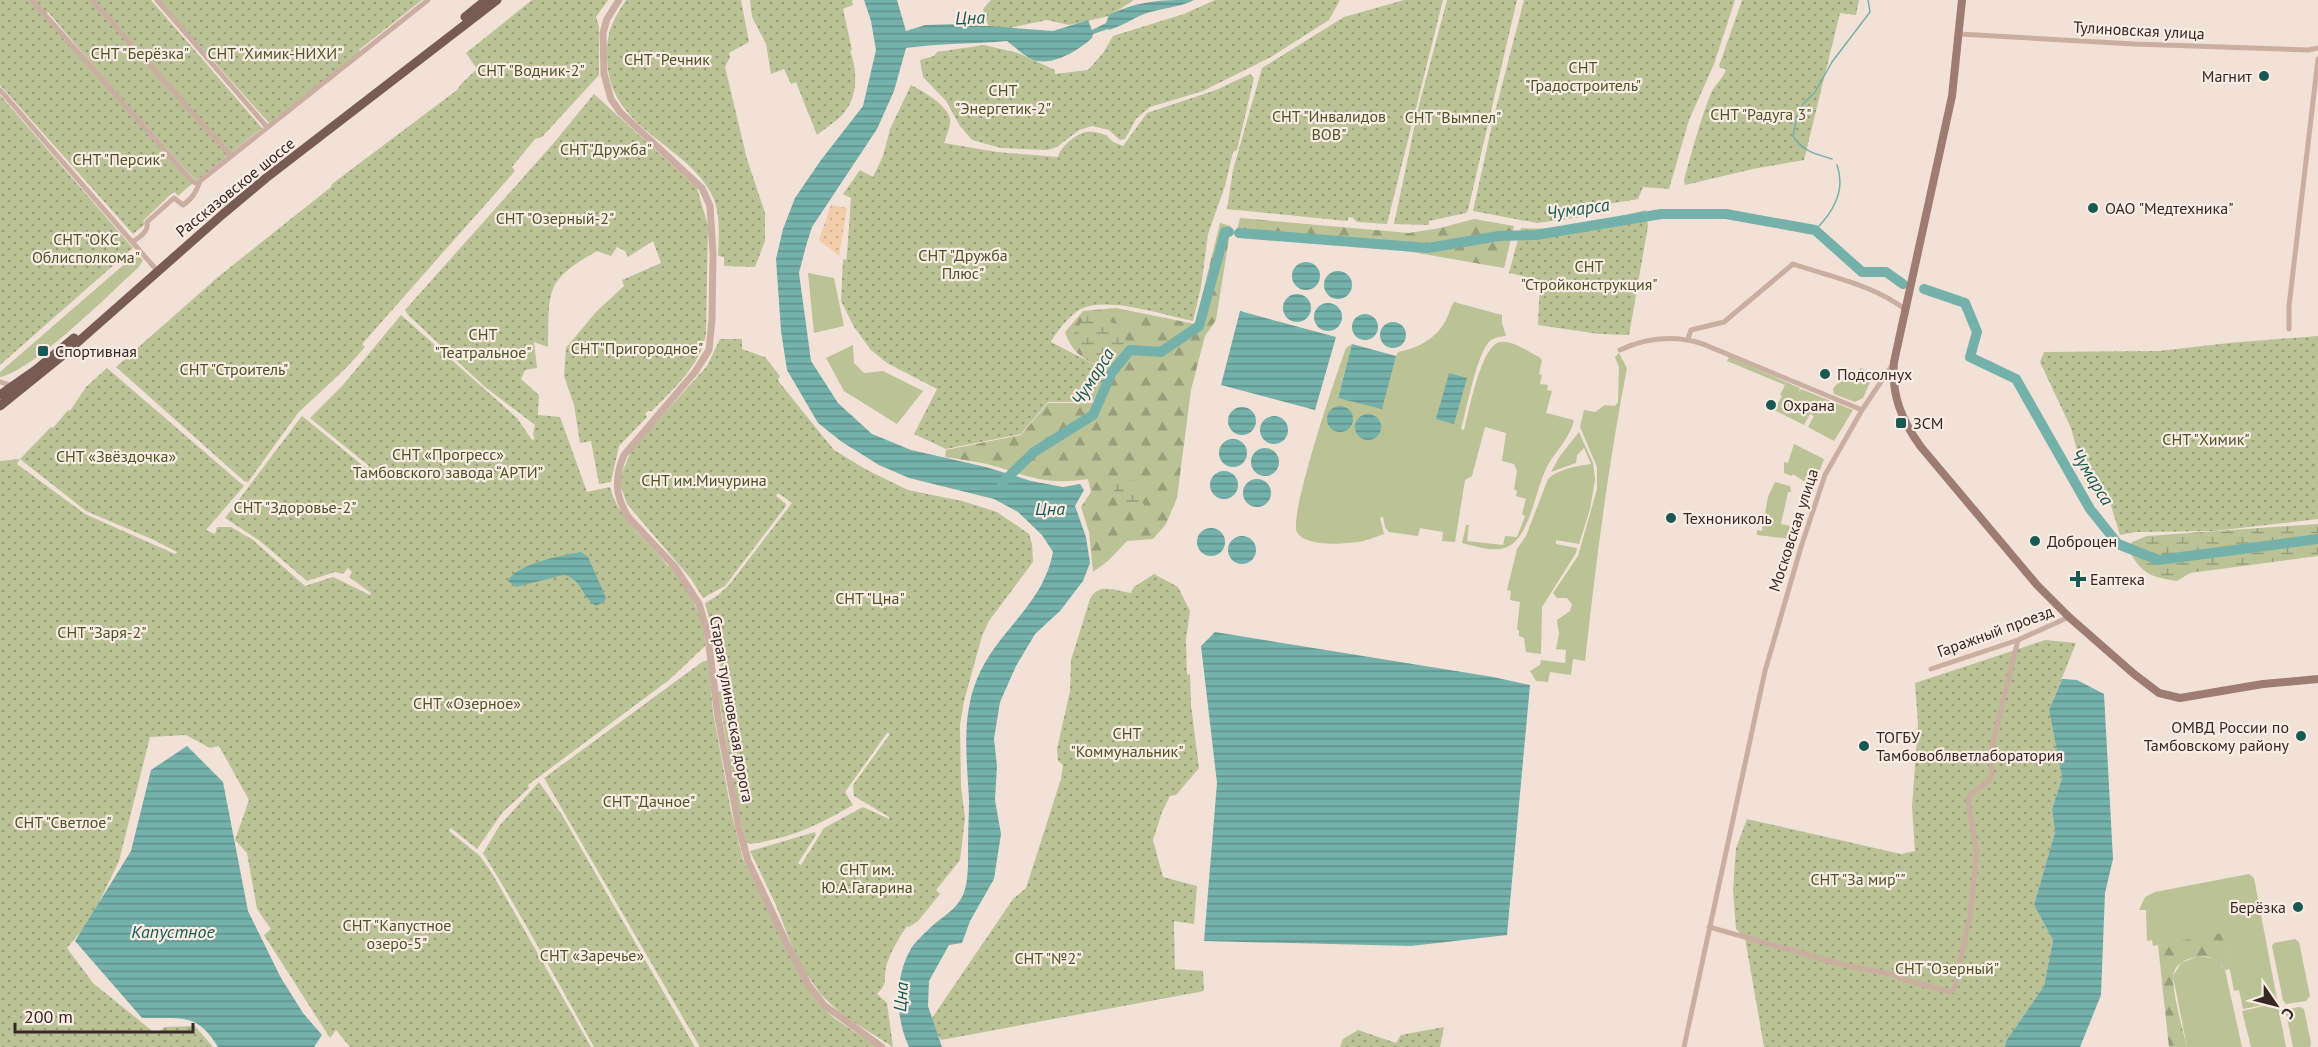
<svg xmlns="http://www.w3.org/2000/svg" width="2318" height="1047" viewBox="0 0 2318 1047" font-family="'PT Sans',sans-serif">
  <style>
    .green { fill: #bac296 }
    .forest { fill: url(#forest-firs) }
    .wetland { fill: url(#wetland-marsh) }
    .sand { fill: url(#sand-dots) }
    .garden { fill: url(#garden-dots); fill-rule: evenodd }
    .water { fill: url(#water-rules) }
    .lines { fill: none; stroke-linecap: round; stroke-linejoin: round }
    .stream { stroke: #74b1aa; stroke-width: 1.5 }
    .river { stroke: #74b1aa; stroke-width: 10 }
    .minor { stroke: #cbaea2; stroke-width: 5 }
    .tertiary { stroke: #cbaea2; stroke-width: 7 }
    .secondary { stroke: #9e7c74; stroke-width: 8 }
    .primary { stroke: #785b55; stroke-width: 9 }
    .poi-dot { fill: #185953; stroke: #faece3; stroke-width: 2 }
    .labels { text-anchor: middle; stroke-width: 4.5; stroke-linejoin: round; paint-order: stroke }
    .street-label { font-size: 16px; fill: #352825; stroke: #faece3 }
    .park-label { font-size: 16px; fill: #4b5527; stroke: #faece3 }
    .poi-label { font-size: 16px; fill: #352825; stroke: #faece3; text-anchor: start }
    .water-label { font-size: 18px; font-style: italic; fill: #185953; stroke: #faece3 }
  </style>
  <defs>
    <pattern id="forest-firs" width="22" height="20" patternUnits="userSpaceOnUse" patternTransform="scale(1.5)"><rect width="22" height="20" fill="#bac296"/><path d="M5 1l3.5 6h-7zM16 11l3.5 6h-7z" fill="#989e7a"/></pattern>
    <pattern id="wetland-marsh" width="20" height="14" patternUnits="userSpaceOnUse" patternTransform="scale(1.5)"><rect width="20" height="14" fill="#bac296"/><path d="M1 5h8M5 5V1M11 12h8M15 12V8" fill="none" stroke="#989e7a"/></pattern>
    <pattern id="sand-dots" width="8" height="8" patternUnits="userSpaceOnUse" patternTransform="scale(1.5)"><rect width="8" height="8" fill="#f1cdaa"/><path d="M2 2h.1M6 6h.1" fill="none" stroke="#cfb092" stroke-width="1.8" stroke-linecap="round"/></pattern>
    <pattern id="garden-dots" width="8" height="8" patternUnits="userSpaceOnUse" patternTransform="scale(1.5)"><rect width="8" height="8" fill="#bac296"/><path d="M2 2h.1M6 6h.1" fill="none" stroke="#989e7a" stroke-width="1.8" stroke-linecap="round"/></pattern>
    <pattern id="water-rules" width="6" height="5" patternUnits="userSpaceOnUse" patternTransform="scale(1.5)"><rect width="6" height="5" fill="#74b1aa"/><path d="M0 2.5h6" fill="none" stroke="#60908a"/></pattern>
  </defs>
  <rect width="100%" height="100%" fill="#f2e1d7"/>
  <path class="green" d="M136,254L143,260L138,268C110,293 33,371 0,377V372Z
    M808,273L834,278L844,326L814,333Z
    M1454,302L1502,315V323L1506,336C1500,337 1493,337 1488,343C1476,358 1467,408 1461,429L1464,430C1469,412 1481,345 1500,342C1513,340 1528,352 1539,357L1542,360L1539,374L1542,375L1540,384L1548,385L1547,390L1552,391L1546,413L1574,420C1570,439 1554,452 1546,469C1535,491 1530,537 1507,547C1495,553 1475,546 1462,543L1466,525H1469L1467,541L1503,545L1505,536L1517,537L1525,516L1522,514L1526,499L1516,496L1517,491L1514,489L1517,471L1514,464L1502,461L1506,433L1485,427L1472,476L1465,480L1455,542L1442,541L1443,532L1420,528L1418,536L1389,532L1385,527L1383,517L1380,518L1384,534C1375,537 1366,541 1358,542C1343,544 1305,547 1297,532C1288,517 1337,372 1346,348L1352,344L1338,397L1396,356L1398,352C1418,348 1436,339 1446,320C1449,314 1450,308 1454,302Z
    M853,345L854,363L864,373L883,371L923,391L897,424L844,391L826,358Z
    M1619,353L1627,368C1608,466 1596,562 1585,661L1573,659L1571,675L1550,672L1548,682L1536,681L1530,671L1540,665L1541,660L1565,663L1566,650L1556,649L1559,634L1557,620L1570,611L1572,604L1567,598H1557L1553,593L1578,556L1597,489V467L1580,427L1584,410L1595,412L1605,405L1615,406L1618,402L1619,367L1615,357Z
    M1729,357L1800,388L1799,392L1801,389L1853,410L1834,441L1808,427L1814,416L1810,414L1804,425L1774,410L1782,396L1780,395L1785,385L1727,361Z
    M1861,368L1869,372L1872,378L1863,398L1855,402L1834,394L1833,389L1836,385Z
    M1579,432L1593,463L1595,480L1590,509L1579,544L1556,540V544L1577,548L1576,553L1542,607L1541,654L1526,652L1524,638L1519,636V631L1517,629L1520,602L1510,600L1511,591L1507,590L1517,549L1526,536L1548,479C1558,469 1577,466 1591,464L1584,448L1577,455L1576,463L1551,472L1560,456Z
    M1794,444L1824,459L1815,483L1808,484L1793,474L1792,476L1784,473V462L1788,463Z
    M1775,482L1790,486L1791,492H1788L1781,524L1795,527L1792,539L1757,535V530L1762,531L1768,497Z
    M2249,874L2254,878L2277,999L2273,1003L2243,1009L2239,990L2234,991L2223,934L2153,946L2152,940L2147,941L2146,910H2139L2145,897L2155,892Z
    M2295,939L2299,942L2310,996L2306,1001L2286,1004L2283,1000L2272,946L2274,943Z
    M2199,956L2215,959L2225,970L2242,1047H2187L2173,976L2181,963Z
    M2273,1004L2278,1006L2286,1047H2251L2242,1011Z
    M2300,1007L2304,1009L2311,1043L2310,1047H2293L2286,1013L2288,1009Z"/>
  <path class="forest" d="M1240,218L1409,233L1440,228L1474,219L1514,226L1504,268L1383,247L1236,235Z
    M1220,223L1231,226L1216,320L1205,336L1191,390L1177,498L1166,524L1153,539L1127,541L1108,561L1093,572L1089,532L1081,507L1091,492L1088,479C1042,486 1028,475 987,464C973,461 959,459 945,457L946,450L1021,435L1048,403H1093L1111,372C1088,360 1074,358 1065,332L1083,311L1116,308L1195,324Z
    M2223,933L2230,969L2225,970C2218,960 2209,954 2197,957C2188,958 2177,963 2174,972C2170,985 2183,1031 2187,1047H2169L2158,945Z"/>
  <path class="wetland" d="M1087,314L1119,324L1130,350L1112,372L1085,359L1073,335Z
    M1116,480L1137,481V493L1144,505L1141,512L1113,495Z
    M2318,524V556L2190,573L2177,581C2150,577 2142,574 2128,549L2132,542L2147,536Z"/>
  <path class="sand" d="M831,205L847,208L839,256L819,240Z"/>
  <path class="garden" d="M0,0H31L193,183L178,196L175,192L171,194L143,221L145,224L133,234L0,85Z
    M35,0H151L262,128L196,181L108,83L48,12L46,13Z
    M159,0H422L359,50L360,53L269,123Z
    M532,0H608L596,17L599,27V75L542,137L535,139L512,167L515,171L362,344L365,347L347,367L298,413L248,482L244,481L116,367L218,277L331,187L332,184L457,90L461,84L477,69L466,53Z
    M626,0H741L749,42L729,53L730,57L725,67L747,159L765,213V241L755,267L724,266V257L718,256C719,236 721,211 711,193C685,145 615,129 608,69C605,37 609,26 626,0Z
    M750,0H852L853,5L843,9L852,50L850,51C858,71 858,97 843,114C836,122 825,128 817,135L796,82L791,84L784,69L771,74L766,44L752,17Z
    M991,0H1134L1109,16L1069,25L1047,20L995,31L988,25L983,9Z
    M1215,0H1340L1329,20L1271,57L1203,91L1150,107L1136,119L1125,139L1120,140L1109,130L1092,126L1079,130L1057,147L1047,150L1001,148L972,140L960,126L946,101L923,77L920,60L934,56L937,52L984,45L1018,53L1055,70V74L1088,70L1103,53L1113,36L1184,14Z
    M1404,0H1443L1387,224L1357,222L1353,218L1349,217L1347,221L1227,209L1233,170L1262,68L1344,17Z
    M1447,0H1517L1468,210L1466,213L1429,221V225L1394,224L1419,105Z
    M1524,0H1735L1714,64L1689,120L1669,189L1643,187L1638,199L1590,207L1589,216L1537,223L1473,211L1494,116Z
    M1742,0H1859L1856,15L1840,13L1804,160L1753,169L1685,185L1684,180C1692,151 1700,121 1711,93C1715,84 1724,78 1726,69L1720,68L1719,66Z
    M1250,74L1254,78L1237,150L1233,152L1225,186L1208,234L1201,287L1193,321C1163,315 1111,297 1083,308C1072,312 1056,332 1051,342L1111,373L1092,402H1048L1021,434L946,449L914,434L937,389L887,363L871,350L854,327L841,301L843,259L846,260L847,254L851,198L843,194L860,170L873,177L883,156L890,129L911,85C922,91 947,104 950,119C951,126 946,136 944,143L997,152L1058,157C1060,147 1076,134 1086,132C1092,131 1100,133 1106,135L1113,142L1123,146L1147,113L1216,90Z
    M594,94L697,188L708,226L706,334C701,365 673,389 652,411H648L645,414L647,417L619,446L611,482L599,484L591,441L580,443L574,405L564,376L566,348L596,312L624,286L622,280L661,263L653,241L628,257L625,251L617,247L611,256L597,251C583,259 565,269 556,283C546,298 549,329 548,347L534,342L537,368L525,370L521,379L539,395L538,415L560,417L587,492L610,487C619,521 648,540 668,566H670C687,589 706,616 705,646L669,680L528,785L529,788L502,813L477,849L451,828L449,831L480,856L493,875L591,1047H350L336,1030L330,1038L264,935L271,929L257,909L247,853L235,840L249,800L219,746L210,748L186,735L150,737L119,861L91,919L67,948L93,983L156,1034L165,1027L195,1026L213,1047H0V461L20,459L51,427L53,428L68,410L70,411L86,387L107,368L244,486L206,530L215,534L217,527H231L253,540L305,586L333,577L370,595L371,593L349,577L352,572L348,568L343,574L335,572L307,581L260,541L225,518L302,416L367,469L369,466L310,418L343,385L401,315L517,418L532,440L535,439L533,435L535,425L485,387L408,315L405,310L552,145ZM20,459L86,511L154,540L177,552L175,554L85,514L17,464Z
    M0,95L133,248L0,365Z
    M1646,210L1648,226L1629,335L1599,334L1538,325L1540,280L1509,273L1521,228C1568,231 1601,221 1646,210Z
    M2318,336V519L2214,531L2136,532L2120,535L2109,499H2102L2078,454L2071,428L2040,362L2044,352L2159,351L2229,343Z
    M720,339H742V349L765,357L780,376L778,380L779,382L834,450L867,470L908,490L962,501L997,512L1029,534L1032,544L1033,562L989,621L982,636L964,701L960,725L961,786L965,818L960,860L936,890L940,894L918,921L909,927L907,926C899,938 890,952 886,967C883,980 889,981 877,994L887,1003L893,1047L844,1016L822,996L803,969L792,946L775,903L750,851L815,832L816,835L798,863L801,865L824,828L863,807L889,819V817L854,796L853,785L890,734L887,733L845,792L853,805C816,826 792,838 750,844L746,842L737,803L718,692L721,691L719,678L722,677L716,645L705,603L717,596L729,585L792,503L778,493L776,496L786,504V506L725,586L703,598L691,579L627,504L621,487V475L632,449L707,366Z
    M1154,574L1178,587L1190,611L1186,640L1187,674L1190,675L1191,705L1199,768L1176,795L1170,796L1162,812L1153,840L1163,877L1197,886L1194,924L1174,921L1175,969L1203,971L1204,991L941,1040L930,1021L1013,899L1026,888L1061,779L1063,765L1058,761L1057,749L1070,691L1071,660L1090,599C1099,582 1115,591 1131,593L1134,587Z
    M2045,640L2076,643L2049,710L2062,778L2052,809L2055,832L2034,905L2053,940L2044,986L2006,1041L2005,1047H1764L1745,938L1736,929L1733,890L1736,848L1747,819L1901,854L1915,851L1912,807L1918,724L1915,683Z
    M708,660L713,712L731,811L743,859L799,974L818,1003L834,1018L877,1047H700L544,778L702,662Z
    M539,782L562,815L695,1047H594C558,982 522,916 483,853L500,825Z
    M1444,1027L1440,1047H1340L1343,1039L1358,1030L1396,1043L1401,1035Z"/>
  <path class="water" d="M864,0H897L906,31L925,25L960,24L1053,31L1088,20L1092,30L1106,23L1109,15C1141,0 1160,0 1194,0C1178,8 1161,8 1144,14C1132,19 1122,26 1109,30L1108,29L1093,34L1092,38C1078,51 1050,68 1031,59C1022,54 1015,47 1007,41C973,44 940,43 906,48L894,91L877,129L812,227L806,246L799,273L811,361L838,403L872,434L911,450L986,467L1031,481L1063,487L1080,484L1084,490L1075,506L1086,537L1090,563L1083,581L1060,611L1035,634L1016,666L1000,702L994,739L997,766L995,800L1001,834L994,879L970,921L962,943L949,945L929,981L928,1006L942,1047H909C895,1017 894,976 912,947C917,940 925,933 931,927C942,917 957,909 963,895C969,881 968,860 968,845C968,830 969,815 969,800C967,759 961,718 977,679C997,630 1043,606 1053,552L1042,535L1018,512L994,499L909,478L879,465L842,442L818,423L787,370L781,331L776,259L783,229L795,198L821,160L863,106L876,50L871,21Z
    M1292 276a14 14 0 1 1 28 0a14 14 0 1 1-28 0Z
    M1324 285a14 14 0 1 1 28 0a14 14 0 1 1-28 0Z
    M1283 308a14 14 0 1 1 28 0a14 14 0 1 1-28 0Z
    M1314 317a14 14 0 1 1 28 0a14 14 0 1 1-28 0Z
    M1240,311L1336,337L1315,410L1221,385Z
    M1352 327a13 13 0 1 1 26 0a13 13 0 1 1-26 0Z
    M1380 335a13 13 0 1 1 26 0a13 13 0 1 1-26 0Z
    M1352,344L1396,356L1382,409L1338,398Z
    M1449,373L1467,378L1454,424L1436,419Z
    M1327 419a13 13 0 1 1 26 0a13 13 0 1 1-26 0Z
    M1228 421a14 14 0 1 1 28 0a14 14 0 1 1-28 0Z
    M1355 427a13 13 0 1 1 26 0a13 13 0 1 1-26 0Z
    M1260 430a14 14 0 1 1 28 0a14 14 0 1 1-28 0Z
    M1219 453a14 14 0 1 1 28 0a14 14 0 1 1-28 0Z
    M1251 462a14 14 0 1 1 28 0a14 14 0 1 1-28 0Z
    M1210 485a14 14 0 1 1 28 0a14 14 0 1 1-28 0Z
    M1243 493a14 14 0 1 1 28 0a14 14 0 1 1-28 0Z
    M1197 542a14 14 0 1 1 28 0a14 14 0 1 1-28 0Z
    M1228 550a14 14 0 1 1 28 0a14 14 0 1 1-28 0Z
    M581,552L588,557L606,598L605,601L596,606C582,598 581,577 563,575L516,587L508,581C516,564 563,555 581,552Z
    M1215,632L1493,677L1530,685L1507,935L1411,946L1204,941L1217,783L1201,646Z
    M2062,679L2077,680L2104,694L2113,859L2105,893L2101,995L2080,1047H2005L2006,1041L2044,986L2053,940L2034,905L2055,832L2052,809L2062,778L2049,710Z
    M187,746L223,782L248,911L281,978L303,1013L322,1035L314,1047H218C197,1011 179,1019 142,1018L75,941L131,851L151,770Z"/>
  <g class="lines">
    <path class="stream" d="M1832,159C1816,154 1802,151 1793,136L1797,117L1803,104L1815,92L1832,62L1870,12L1868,0
      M1815,230C1833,213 1846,190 1837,165"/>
    <path class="river" d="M1239,233L1428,248L1499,236L1536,235L1661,214H1726L1815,230L1862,272H1886L1903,284
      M1924,289L1965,303L1977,332L1970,357L2016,379L2090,509L2118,544L2158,560L2318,539
      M1002,483L1034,452L1093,415L1112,372L1130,350L1161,352L1199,326L1225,232H1229"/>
    <path class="minor" d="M32,0L193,182L199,184
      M92,0L231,156
      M157,0L267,127
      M1959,34L2134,44L2308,50L2318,48
      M0,90L154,267
      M133,242C140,236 149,232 147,222L174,198L183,205C193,198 196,192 200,181L428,0
      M2289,329V306L2318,59
      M1688,339L1691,330L1724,322L1793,264C1831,277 1874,285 1906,310
      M1620,350C1646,338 1675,335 1703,344L1862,410
      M0,382L13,386
      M1931,669L2018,640L2069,617
      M1709,927L1844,965L1896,975L1900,978L1949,992L1954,990L1970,915L1975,870L1976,849L1968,801L1971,793L1988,782L1992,774L1991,750L2018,640
      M1684,1047L1765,671L1801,547L1825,475L1862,410L1893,364"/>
    <path class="tertiary" d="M619,0L607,19L603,33L604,74L611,99L620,112L702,188L710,206L713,254L712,319L709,350L695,372L624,455C614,478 615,497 629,518L675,567L699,604L707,630L718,717L739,828L748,861L788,946L808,984L824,1005L882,1047"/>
    <path class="secondary" d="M1962,0L1952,96L1894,362C1891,395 1902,421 1921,447L2037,585L2069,617L2134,674L2159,693L2180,698L2263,684L2318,679"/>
    <path class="primary" d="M465,17L486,0
      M0,395L37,369L74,338
      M0,406L62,356L223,214L266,178L497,0"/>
  </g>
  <g class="poi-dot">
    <circle cx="2264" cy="76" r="6"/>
    <circle cx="2093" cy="208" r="6"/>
    <rect x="37" y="345" width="12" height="12" rx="3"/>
    <circle cx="1825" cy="374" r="6"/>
    <circle cx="1771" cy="405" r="6"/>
    <rect x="1895" y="417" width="12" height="12" rx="3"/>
    <circle cx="1671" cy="518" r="6"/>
    <circle cx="2035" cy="541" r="6"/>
    <path d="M2075 570h6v6h6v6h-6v6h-6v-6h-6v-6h6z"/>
    <circle cx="2301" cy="736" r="6"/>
    <circle cx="1864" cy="746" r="6"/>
    <circle cx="2298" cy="907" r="6"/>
  </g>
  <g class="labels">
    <g class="street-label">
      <text transform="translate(2139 30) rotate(3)" y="6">Тулиновская улица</text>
      <text transform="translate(235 187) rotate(-39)" y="6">Рассказовское шоссе</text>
      <text transform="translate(1793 530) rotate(-72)" y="6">Московская улица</text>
      <text transform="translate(1995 631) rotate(-20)" y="6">Гаражный проезд</text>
      <text transform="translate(732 709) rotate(80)" y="6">Старая тулиновская дорога</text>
    </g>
    <g class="park-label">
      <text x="140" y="59">СНТ "Берёзка"</text>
      <text x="275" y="59">СНТ "Химик-НИХИ"</text>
      <text x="667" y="65">СНТ "Речник</text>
      <text x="1583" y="73">СНТ<tspan x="1583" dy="18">"Градостроитель"</tspan></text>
      <text x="531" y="76">СНТ "Водник-2"</text>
      <text x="1003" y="96">СНТ<tspan x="1003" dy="18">"Энергетик-2"</tspan></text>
      <text x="1761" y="120">СНТ "Радуга 3"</text>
      <text x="1329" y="122">СНТ "Инвалидов<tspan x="1329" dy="18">ВОВ"</tspan></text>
      <text x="1453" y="123">СНТ "Вымпел"</text>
      <text x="606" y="155">СНТ"Дружба"</text>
      <text x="119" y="165">СНТ "Персик"</text>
      <text x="555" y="224">СНТ "Озерный-2"</text>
      <text x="86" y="245">СНТ "ОКС<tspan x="86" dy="18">Облисполкома"</tspan></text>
      <text x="963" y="261">СНТ "Дружба<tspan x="963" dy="18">Плюс"</tspan></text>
      <text x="1589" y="272">СНТ<tspan x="1589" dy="18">"Стройконструкция"</tspan></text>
      <text x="483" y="340">СНТ<tspan x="483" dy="18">"Театральное"</tspan></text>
      <text x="637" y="354">СНТ"Пригородное"</text>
      <text x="234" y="375">СНТ "Строитель"</text>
      <text x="2206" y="445">СНТ "Химик"</text>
      <text x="448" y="460">СНТ «Прогресс»<tspan x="448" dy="18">Тамбовского завода “АРТИ”</tspan></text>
      <text x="116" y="462">СНТ «Звёздочка»</text>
      <text x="704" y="486">СНТ им.Мичурина</text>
      <text x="295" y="513">СНТ "Здоровье-2"</text>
      <text x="870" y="604">СНТ "Цна"</text>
      <text x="102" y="638">СНТ "Заря-2"</text>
      <text x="467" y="709">СНТ «Озерное»</text>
      <text x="1127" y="739">СНТ<tspan x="1127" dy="18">"Коммунальник"</tspan></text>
      <text x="649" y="807">СНТ "Дачное"</text>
      <text x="63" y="828">СНТ "Светлое"</text>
      <text x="867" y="875">СНТ им.<tspan x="867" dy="18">Ю.А.Гагарина</tspan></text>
      <text x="1858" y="885">СНТ "За мир""</text>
      <text x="397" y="931">СНТ "Капустное<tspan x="397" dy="18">озеро-5"</tspan></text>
      <text x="592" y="961">СНТ «Заречье»</text>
      <text x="1048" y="964">СНТ "№2"</text>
      <text x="1947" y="974">СНТ "Озерный"</text>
    </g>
    <g class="poi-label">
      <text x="2252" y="82" text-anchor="end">Магнит</text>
      <text x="2105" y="214">ОАО "Медтехника"</text>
      <text x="55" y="357">Спортивная</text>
      <text x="1837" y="380">Подсолнух</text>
      <text x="1783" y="411">Охрана</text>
      <text x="1913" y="429">ЗСМ</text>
      <text x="1683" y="524">Технониколь</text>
      <text x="2047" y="547">Доброцен</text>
      <text x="2090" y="585">Еаптека</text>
      <text x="2289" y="733" text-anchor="end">ОМВД России по<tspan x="2289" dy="18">Тамбовскому району</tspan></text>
      <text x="1876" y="743">ТОГБУ<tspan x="1876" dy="18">Тамбовоблветлаборатория</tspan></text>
      <text x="2286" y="913" text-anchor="end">Берёзка</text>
    </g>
    <g class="water-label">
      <text transform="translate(970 18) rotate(-2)" y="6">Цна</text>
      <text transform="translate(1578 209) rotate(-8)" y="6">Чумарса</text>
      <text transform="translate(1093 377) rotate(-58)" y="6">Чумарса</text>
      <text transform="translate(2092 477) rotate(58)" y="6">Чумарса</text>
      <text x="1050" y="515">Цна</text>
      <text x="173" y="938">Капустное</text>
      <text transform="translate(901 997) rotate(-86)" y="6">Цна</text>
    </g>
  </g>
  <g transform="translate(2276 1005) rotate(125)" stroke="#faece3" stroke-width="4.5" paint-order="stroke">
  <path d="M0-4.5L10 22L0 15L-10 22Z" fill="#352825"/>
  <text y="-9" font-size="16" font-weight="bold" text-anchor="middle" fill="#352825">С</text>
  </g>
  <path d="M15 1023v9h178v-9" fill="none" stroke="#352825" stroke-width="3"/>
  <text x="24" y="1023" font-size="18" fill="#352825" stroke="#faece3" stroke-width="4.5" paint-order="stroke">200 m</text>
</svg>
